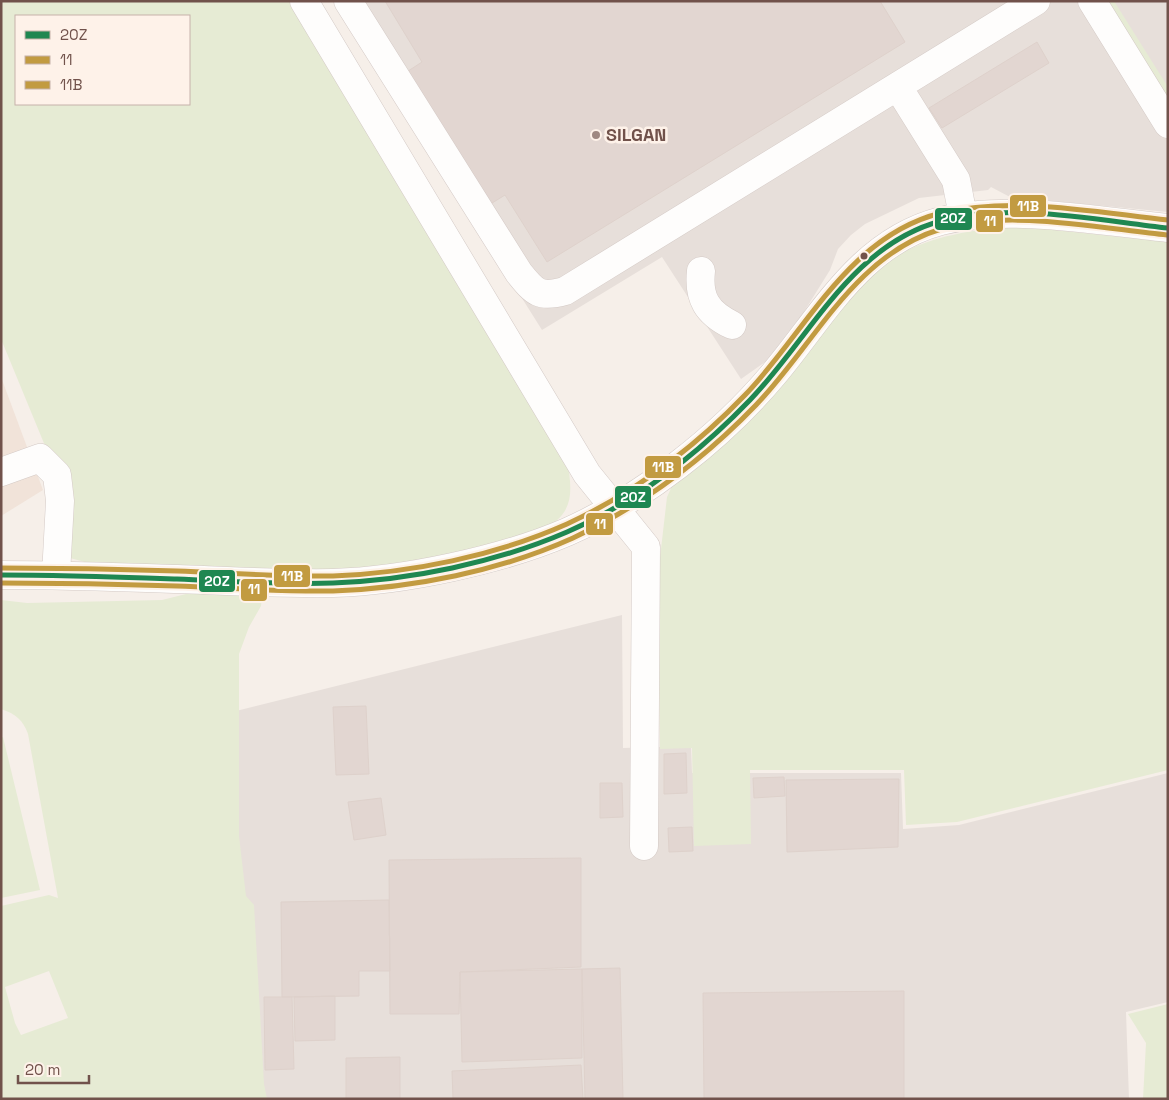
<svg xmlns="http://www.w3.org/2000/svg" width="1169" height="1100" viewBox="0 0 1169 1100" font-family="'Space Grotesk',sans-serif">
  <style>
    .residential { fill: #f1e3d9 }
    .industrial { fill: #e7dfda }
    .green { fill: #e6ebd4; fill-rule: evenodd }
    .building { fill: #e2d6d1; stroke: #ded1cb }
    .lines { fill: none; stroke-linecap: round; stroke-linejoin: round }
    .minor-casing { stroke: #d4cac6; stroke-width: 29 }
    .minor { stroke: #fefdfc; stroke-width: 28 }
    .bus-1-casing { stroke: #fef2e9; stroke-width: 9 }
    .bus-2-casing { stroke: #fef2e9; stroke-width: 9 }
    .bus-3-casing { stroke: #fef2e9; stroke-width: 9 }
    .bus-1 { stroke: #1f8751; stroke-width: 5 }
    .bus-2 { stroke: #c29b41; stroke-width: 5 }
    .bus-3 { stroke: #c29b41; stroke-width: 5 }
    .poi-dot { fill: #a08982; stroke: #fef2e9; stroke-width: 2 }
    .bus-dot { fill: #71524b; stroke: #fef2e9; stroke-width: 2 }
    .labels { text-anchor: middle; stroke-width: 5; stroke-linejoin: round; paint-order: stroke }
    .poi-label { font-size: 18px; font-weight: bold; fill: #71524b; stroke: #fef2e9; text-anchor: start }
    .line-badge { stroke: #fef2e9; stroke-width: 2 }
    .badge-label { font-size: 14px; text-anchor: middle; font-weight: bold; fill: #fff }
  </style>
  <rect width="100%" height="100%" fill="#f6efe9"/>
  <path class="residential" d="M1,377L43,490L1,516Z"/>
  <path class="industrial" d="M335,1H1168V212L1010,197L991,187L988,190L919,198L865,224L851,235L838,249L830,270L779,352L741,379L662,257L542,330Z
    M622,615L623,748L691,746L692,773H901L903,829L959,825L1168,773V1002L1126,1012L1129,1099H248L232,712Z"/>
  <path class="green" d="M1,1H294L567,461C571,482 575,506 556,521C539,534 513,537 492,543C436,558 378,570 320,571C246,573 170,567 96,565L70,558L48,453L1,339ZM16,16H189V104H16Z
    M1105,1H1114L1168,87V101Z
    M1015,226L1168,242V770L957,822L906,825L904,770H750L751,844L694,846L692,748L660,749L658,575L667,497L673,484L863,281C873,273 884,262 896,256C934,235 973,230 1015,226Z
    M194,592L262,597L261,606L249,627L239,654V836L246,896L254,905L264,1084L267,1099H1V906L49,895L58,898L28,734C23,720 16,714 1,709V600L27,603L162,600ZM49,971L68,1018L21,1035L15,1023L5,987Z
    M3,737L40,890L1,898V738Z
    M1168,1004V1099H1143L1146,1043L1128,1014Z"/>
  <path class="building" d="M385,1H880L905,42L547,262L505,195L484,208L402,75L422,62Z
    M1037,42L1049,63L942,128L929,108Z
    M366,706L369,774L336,775L333,707Z
    M686,753L687,793L664,794V754Z
    M784,777L785,796L754,798L753,778Z
    M899,779L898,847L787,852L786,780Z
    M600,783H622L623,817L600,818Z
    M381,798L386,835L354,840L348,802Z
    M692,827L693,851L669,852L668,828Z
    M581,858V967L460,972L459,1014H390L389,860Z
    M389,900L390,971H359V996L282,997L281,902Z
    M620,968L623,1099H585L582,969Z
    M582,969V1058L462,1062L460,972Z
    M904,991V1099H704L703,993Z
    M335,996V1040L295,1041L294,997Z
    M264,997H292L294,1069L265,1070Z
    M400,1057V1099H346V1058Z
    M581,1065L583,1099H453L452,1071Z"/>
  <g class="lines">
    <defs>
      <path id="minor" d="M304,1L587,474L646,547L644,846
        M348,1L519,273C535,293 540,298 565,291L1036,1
        M1092,1L1168,124
        M898,87L956,180L963,216
        M701,271C698,298 707,313 732,325
        M1,472L40,458L57,475L60,501L56,575
        M1,575C60,575 118,577 177,579C229,581 281,584 333,583C403,581 502,560 567,532C642,499 720,438 773,375C823,316 860,242 941,221C1007,204 1100,221 1168,228"/>
    </defs>
    <use href="#minor" class="minor-casing"/>
    <use href="#minor" class="minor"/>
    <defs>
      <path id="bus-1" d="M1,575C60,575 118,577 177,579C229,581 281,585 333,583C411,580 495,563 567,532C636,502 698,454 750,400C810,338 851,245 941,221C1014,202 1095,220 1168,228"/>
      <path id="bus-2" d="M1,583C60,583 118,584 177,586C229,588 281,592 333,591C413,588 500,571 573,538C641,506 703,460 756,405C815,344 854,255 941,229C1007,209 1099,228 1167,235"/>
      <path id="bus-3" d="M1,568C60,568 118,569 177,571C229,573 281,577 333,576C411,573 495,556 567,524C634,493 694,448 745,395C806,332 848,236 941,213C1015,196 1094,212 1168,220"/>
    </defs>
    <use href="#bus-1" class="bus-1-casing"/>
    <use href="#bus-2" class="bus-2-casing"/>
    <use href="#bus-3" class="bus-3-casing"/>
    <use href="#bus-1" class="bus-1"/>
    <use href="#bus-2" class="bus-2"/>
    <use href="#bus-3" class="bus-3"/>
  </g>
  <circle class="poi-dot" cx="596" cy="135" r="5"/>
  <circle class="bus-dot" cx="864" cy="256" r="4.5"/>
  <g class="labels">
    <g class="poi-label">
      <text x="606" y="141">SILGAN</text>
    </g>
  </g>
  <g class="line-badge">
    <rect x="1009" y="194" width="38" height="24" rx="5" fill="#c29b41"/>
    <rect x="934" y="207" width="39" height="24" rx="5" fill="#1f8751"/>
    <rect x="975" y="209" width="29" height="24" rx="5" fill="#c29b41"/>
    <rect x="644" y="455" width="38" height="24" rx="5" fill="#c29b41"/>
    <rect x="614" y="485" width="38" height="24" rx="5" fill="#1f8751"/>
    <rect x="585" y="512" width="29" height="24" rx="5" fill="#c29b41"/>
    <rect x="273" y="564" width="38" height="24" rx="5" fill="#c29b41"/>
    <rect x="198" y="569" width="38" height="24" rx="5" fill="#1f8751"/>
    <rect x="240" y="578" width="28" height="24" rx="5" fill="#c29b41"/>
  </g>
  <g class="badge-label">
    <text x="1028" y="211">11B</text>
    <text x="953" y="223">20Z</text>
    <text x="990" y="226">11</text>
    <text x="663" y="472">11B</text>
    <text x="633" y="502">20Z</text>
    <text x="600" y="529">11</text>
    <text x="292" y="581">11B</text>
    <text x="217" y="586">20Z</text>
    <text x="254" y="594">11</text>
  </g>
  <rect width="1169" height="1100" fill="none" stroke="#71524b" stroke-width="5"/>
  <rect x="15" y="15" width="175" height="90" fill="#fef2e9" stroke="#c6b2aa"/>
  <rect x="25" y="31" width="25" height="8" fill="#1f8751" stroke="#c6b2aa"/>
  <text x="60" y="40" font-size="15" fill="#71524b">20Z</text>
  <rect x="25" y="56" width="25" height="8" fill="#c29b41" stroke="#c6b2aa"/>
  <text x="60" y="65" font-size="15" fill="#71524b">11</text>
  <rect x="25" y="81" width="25" height="8" fill="#c29b41" stroke="#c6b2aa"/>
  <text x="60" y="90" font-size="15" fill="#71524b">11B</text>
  <path d="M18 1075v8h71v-8" fill="none" stroke="#71524b" stroke-width="2.5"/>
  <text x="25" y="1075" font-size="15" fill="#71524b" stroke="#fef2e9" stroke-width="4" paint-order="stroke">20 m</text>
</svg>
